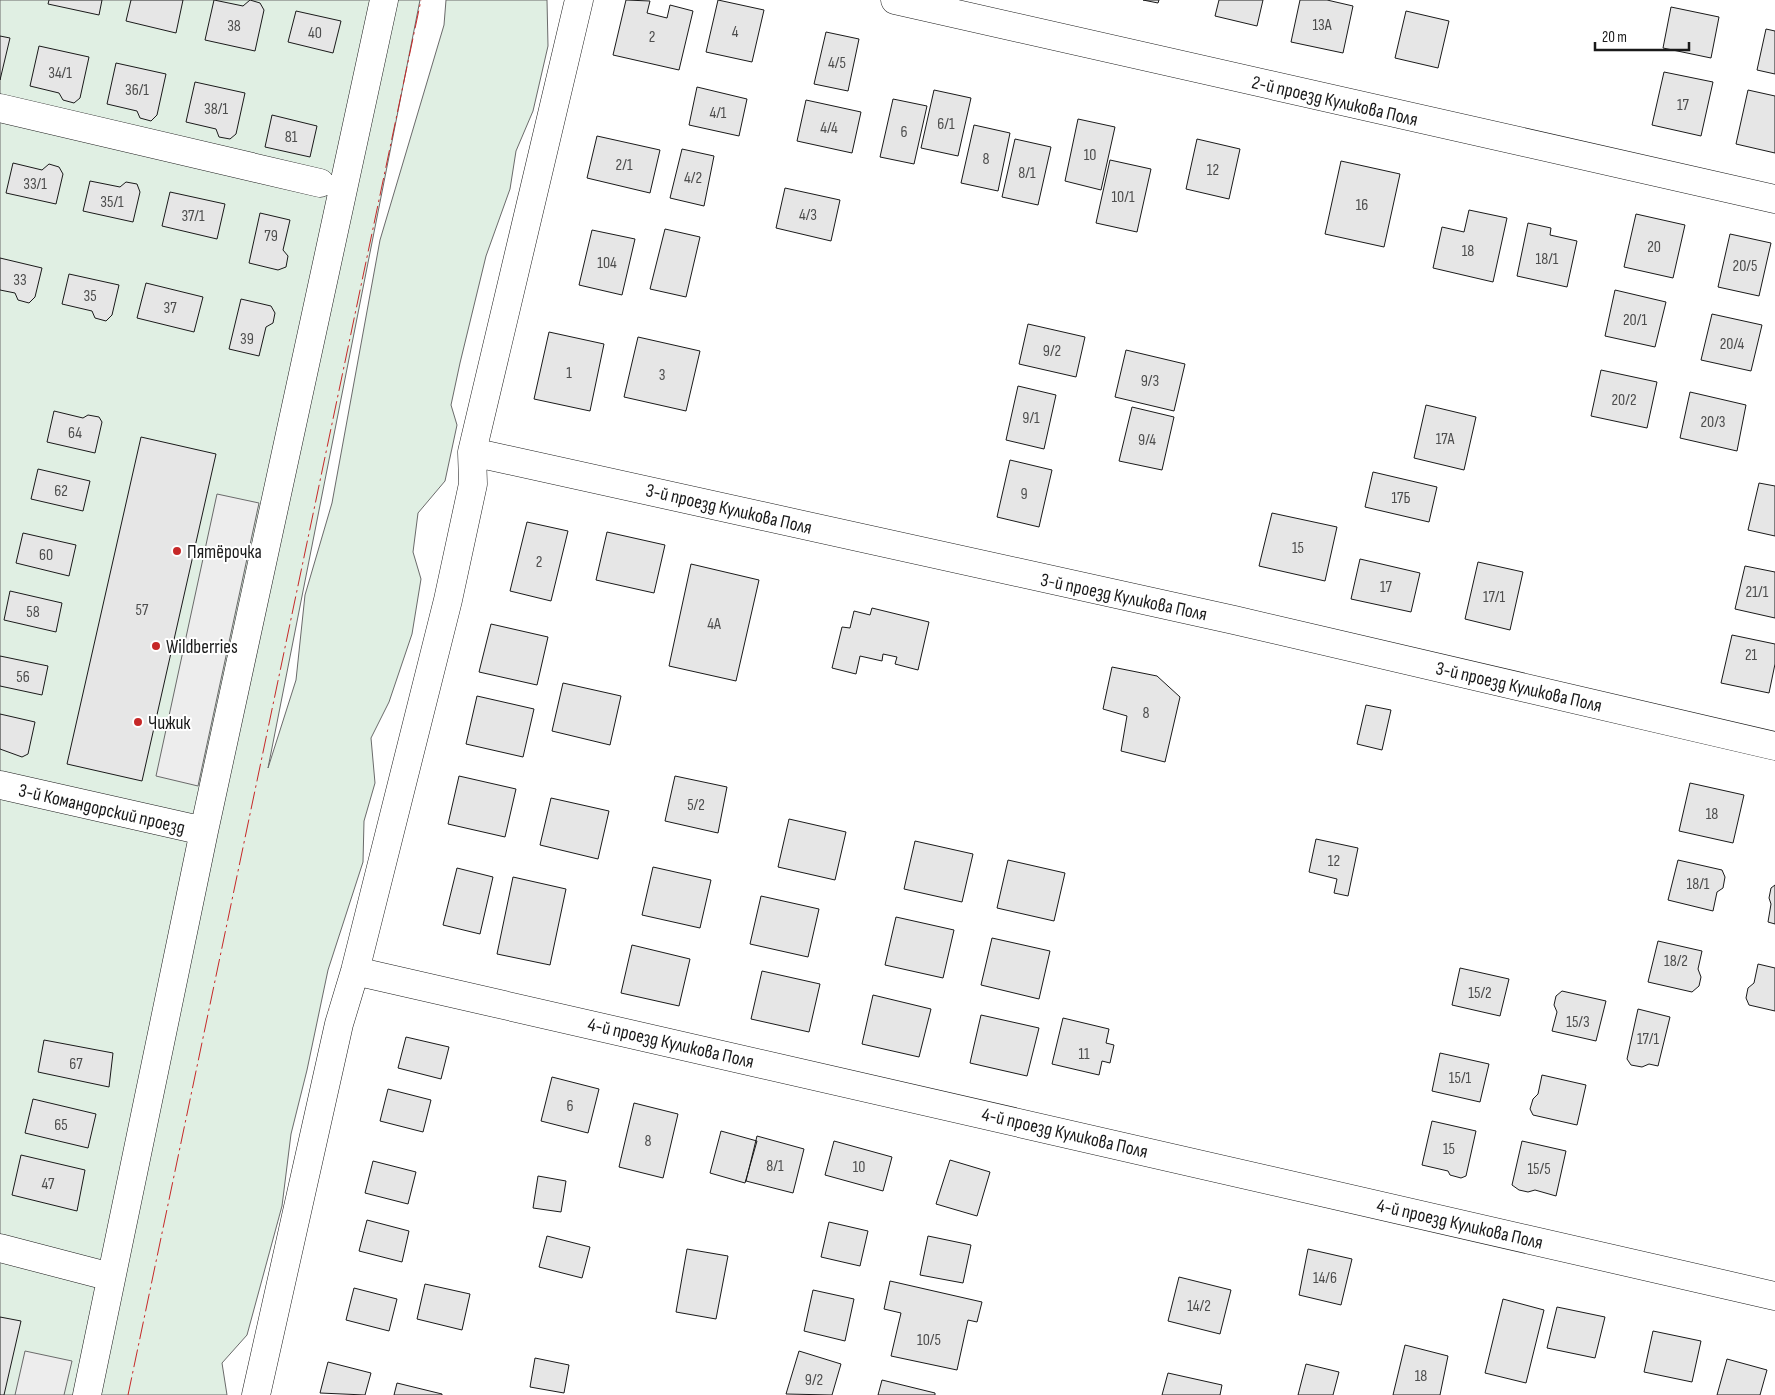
<svg xmlns="http://www.w3.org/2000/svg" width="1775" height="1395" viewBox="0 0 1775 1395" font-family="'Sofia Sans Condensed',sans-serif">
  <style>
    .green { fill: #e0efe3; stroke: #6a6a6a }
    .parking { fill: #ededed; stroke: #6a6a6a }
    .building { fill: #e6e6e6; stroke: #1a1a1a }
    .lines { fill: none; stroke-linecap: round; stroke-linejoin: round }
    .street-casing { stroke: #1a1a1a; stroke-width: 29 }
    .street { stroke: #fff; stroke-width: 28 }
    .power { stroke: #c62828; stroke-width: 1; stroke-dasharray: 18 4 2.5 4; stroke-linecap: butt }
    .poi-dot { fill: #c62828; stroke: #fff; stroke-width: 2 }
    .labels { text-anchor: middle; stroke-width: 4; stroke-linejoin: round; paint-order: stroke }
    .number-label { font-size: 16px; fill: #4d4d4d }
    .street-label { font-size: 19px; fill: #1a1a1a; stroke: #fff }
    .poi-label { font-size: 19px; fill: #1a1a1a; stroke: #fff; text-anchor: start }
  </style>
  <rect width="100%" height="100%" fill="#fff"/>
  <path class="green" d="M0,0H420L268,768L296,680L305,595L332,503L380,240L444,25L446,0H547L548,46L533,111L516,151L510,189L486,256L460,363L451,405L457,425L445,481L418,513L413,552L421,579L412,634L389,702L371,738L375,783L364,821L363,862L328,970L307,1070L291,1134L282,1206L247,1335L222,1363L227,1395H0Z"/>
  <path class="parking" d="M217,494L259,503L198,786L156,776Z
    M25,1351L72,1361L64,1395H15Z"/>
  <path class="building" d="M49,0H102L99,15L48,4Z
    M131,0H183L176,33L126,21Z
    M214,0L243,6L250,0L260,3L264,10L255,51L205,40Z
    M626,0L650,1L647,13L667,18L670,5L693,11L679,70L613,55Z
    M718,0L764,10L752,62L706,52Z
    M1143,0H1159L1158,3Z
    M1219,0H1263L1257,26L1215,16Z
    M1300,0H1327L1353,6L1343,53L1291,42Z
    M1671,7L1719,17L1711,58L1663,48Z
    M296,11L341,21L333,53L288,42Z
    M1406,11L1449,21L1438,68L1395,58Z
    M1766,29L1775,31V74L1757,70Z
    M826,32L859,39L848,91L814,84Z
    M0,36L10,38L0,80Z
    M39,46L89,57L80,98L74,103L63,100L59,93L30,86Z
    M116,63L166,74L157,115L151,121L140,118L137,111L107,104Z
    M1664,72L1713,82L1701,136L1652,125Z
    M195,82L245,93L236,134L230,139L219,137L216,129L186,122Z
    M697,87L747,99L739,136L689,125Z
    M934,90L971,98L958,156L921,148Z
    M1748,90L1775,96V153L1736,144Z
    M893,99L927,106L914,164L880,157Z
    M806,100L861,112L852,153L797,141Z
    M272,115L317,126L310,157L265,147Z
    M1078,119L1115,127L1101,190L1065,181Z
    M974,125L1010,133L998,191L961,183Z
    M597,136L660,150L650,193L587,178Z
    M1015,139L1051,147L1038,205L1002,197Z
    M1197,139L1240,149L1229,199L1186,189Z
    M682,149L714,156L704,206L670,198Z
    M1110,160L1151,169L1137,232L1096,223Z
    M1341,161L1400,174L1384,247L1325,234Z
    M13,163L42,170L49,164L59,167L63,174L56,204L6,193Z
    M90,181L120,187L126,182L137,184L140,192L133,222L83,211Z
    M785,188L840,200L831,241L776,228Z
    M170,192L225,204L217,239L162,226Z
    M1469,210L1507,218L1493,282L1433,268L1442,227L1464,232Z
    M260,213L290,220L283,250L288,256L286,267L278,270L249,263Z
    M1636,214L1685,225L1673,278L1624,267Z
    M1528,223L1551,228L1550,235L1577,241L1567,287L1517,276Z
    M665,229L700,237L686,297L650,289Z
    M592,230L635,239L622,295L579,285Z
    M1730,234L1771,243L1759,296L1718,287Z
    M0,258L42,268L35,297L29,303L18,300L15,293L0,290Z
    M69,274L119,285L112,315L106,321L95,318L92,311L62,304Z
    M146,283L203,297L194,332L137,318Z
    M1615,290L1666,302L1655,347L1605,336Z
    M241,299L271,306L275,313L273,323L266,327L259,356L229,349Z
    M1712,314L1762,325L1751,371L1701,360Z
    M1028,324L1085,337L1076,377L1019,364Z
    M549,332L604,344L590,411L534,399Z
    M638,337L700,351L686,411L624,397Z
    M1126,350L1185,364L1174,411L1115,397Z
    M1601,370L1657,382L1647,428L1591,416Z
    M1018,386L1056,395L1044,449L1006,440Z
    M1690,392L1746,405L1737,451L1680,438Z
    M1426,405L1476,417L1464,470L1414,458Z
    M1132,407L1174,417L1162,470L1119,461Z
    M54,411L83,418L88,415L99,417L102,422L95,453L47,442Z
    M141,437L216,454L142,781L67,764Z
    M1010,460L1052,470L1039,527L997,517Z
    M38,469L90,481L83,511L31,499Z
    M1373,472L1437,487L1429,522L1365,507Z
    M1759,483L1775,486V536L1748,530Z
    M1272,513L1337,527L1325,581L1259,566Z
    M527,522L568,531L551,601L510,591Z
    M607,532L665,545L654,593L596,580Z
    M23,533L76,545L69,576L16,563Z
    M1360,559L1420,573L1411,612L1351,599Z
    M1478,562L1523,572L1510,630L1465,619Z
    M691,564L759,580L736,681L669,666Z
    M1745,566L1775,572V618L1735,609Z
    M10,591L62,603L56,632L4,620Z
    M872,608L929,622L918,670L895,664L897,657L883,654L882,661L860,656L856,674L832,668L842,627L850,628L854,611L870,615Z
    M491,624L548,637L537,685L479,672Z
    M1732,635L1775,644V664L1769,693L1721,683Z
    M0,656L48,666L42,695L0,686Z
    M1112,667L1157,676L1180,697L1165,762L1121,751L1127,716L1103,709Z
    M563,683L621,696L610,745L552,731Z
    M477,696L534,709L523,757L466,744Z
    M1366,705L1391,710L1382,750L1357,744Z
    M0,714L35,722L28,754L22,757L0,749Z
    M459,776L516,789L505,837L448,824Z
    M675,776L727,787L718,833L665,821Z
    M1690,783L1744,795L1733,843L1679,831Z
    M551,798L609,811L598,859L540,845Z
    M789,819L846,832L835,880L778,867Z
    M1316,839L1358,848L1348,896L1334,893L1337,879L1309,872Z
    M915,841L973,854L962,902L904,889Z
    M1008,860L1065,873L1054,921L997,908Z
    M1678,860L1722,870L1725,877L1723,888L1717,892L1713,911L1668,900Z
    M653,867L711,880L700,928L642,915Z
    M457,868L493,877L480,934L443,925Z
    M513,877L566,889L550,965L497,954Z
    M1775,885V924L1768,922L1771,904L1769,898L1771,888Z
    M761,896L819,909L808,957L750,944Z
    M896,917L954,930L943,978L885,965Z
    M992,938L1050,951L1039,999L981,985Z
    M1658,941L1702,951L1698,969L1701,977L1699,986L1692,992L1648,982Z
    M632,945L690,959L679,1006L621,993Z
    M1758,964L1775,968V1011L1749,1005L1746,998L1748,988L1754,983Z
    M1460,968L1509,979L1500,1016L1452,1005Z
    M762,971L820,984L809,1032L751,1019Z
    M1562,991L1606,1001L1596,1041L1552,1031L1557,1012L1554,1005L1556,996Z
    M873,995L931,1009L919,1057L862,1044Z
    M1638,1009L1670,1017L1658,1066L1649,1064L1642,1067L1631,1065L1627,1059Z
    M981,1015L1039,1028L1027,1076L970,1063Z
    M1063,1018L1109,1029L1106,1043L1114,1045L1110,1063L1102,1061L1099,1075L1052,1064Z
    M406,1037L449,1047L441,1079L398,1068Z
    M44,1040L113,1053L109,1087L38,1072Z
    M1440,1053L1489,1064L1480,1102L1432,1091Z
    M1542,1075L1586,1085L1577,1125L1533,1115L1530,1109L1533,1099L1538,1094Z
    M552,1077L599,1089L588,1133L541,1121Z
    M388,1089L431,1100L423,1132L380,1121Z
    M33,1099L96,1114L88,1148L25,1133Z
    M634,1103L678,1114L663,1178L619,1167Z
    M1432,1121L1476,1131L1466,1176L1461,1178L1450,1175L1448,1171L1422,1165Z
    M721,1131L757,1141L745,1183L710,1173Z
    M757,1136L804,1149L793,1193L746,1181Z
    M834,1141L892,1157L883,1191L825,1175Z
    M1522,1141L1566,1151L1556,1196L1535,1190L1528,1192L1519,1190L1512,1185Z
    M21,1155L85,1170L77,1211L12,1195Z
    M950,1160L990,1172L977,1216L936,1204Z
    M373,1161L416,1172L408,1204L365,1193Z
    M538,1176L566,1181L561,1212L533,1208Z
    M367,1220L409,1231L402,1262L359,1251Z
    M829,1222L868,1231L860,1266L821,1257Z
    M547,1236L590,1247L582,1278L539,1267Z
    M928,1236L971,1245L963,1283L920,1275Z
    M687,1249L728,1256L716,1319L676,1312Z
    M1308,1249L1352,1259L1341,1305L1299,1295Z
    M1179,1277L1231,1290L1220,1334L1168,1321Z
    M890,1281L982,1302L977,1322L968,1320L957,1370L891,1356L901,1313L884,1309Z
    M425,1284L470,1294L462,1330L417,1319Z
    M354,1288L397,1299L389,1331L346,1320Z
    M813,1290L854,1299L845,1341L804,1331Z
    M1503,1299L1544,1310L1526,1383L1485,1373Z
    M1557,1307L1605,1317L1595,1358L1547,1348Z
    M0,1317L21,1321L4,1395H0Z
    M1653,1331L1701,1341L1692,1382L1644,1372Z
    M1405,1345L1448,1356L1440,1395H1393Z
    M799,1351L841,1364L832,1395L786,1394Z
    M535,1358L569,1365L564,1393L530,1387Z
    M1727,1359L1767,1370L1760,1395H1717Z
    M328,1362L371,1373L365,1395L320,1393Z
    M1306,1364L1339,1372L1333,1395H1298Z
    M1168,1373L1222,1385L1220,1395H1162Z
    M882,1380L935,1393V1395H878Z
    M397,1383L442,1394V1395H394Z"/>
  <g class="lines">
    <defs>
      <path id="street" d="M895,0L1775,199
        M0,108L320,183
        M472,452L1234,620L1775,746
        M0,785L204,831
        M355,971L1775,1296
        M0,1248L111,1277
        M87,1395L204,831L384,0
        M256,1395L339,1024L355,971L448,600L473,484L472,452L579,0"/>
    </defs>
    <use href="#street" class="street-casing"/>
    <use href="#street" class="street"/>
    <path class="power" d="M128,1395L421,0"/>
  </g>
  <g class="poi-dot">
    <circle cx="177" cy="551" r="5"/>
    <circle cx="156" cy="646" r="5"/>
    <circle cx="138" cy="722" r="5"/>
  </g>
  <g class="labels">
    <g class="number-label">
      <text x="1322" y="30">13А</text>
      <text x="234" y="31">38</text>
      <text x="735" y="37">4</text>
      <text x="315" y="38">40</text>
      <text x="652" y="42">2</text>
      <text x="837" y="68">4/5</text>
      <text x="60" y="78">34/1</text>
      <text x="137" y="95">36/1</text>
      <text x="1683" y="110">17</text>
      <text x="216" y="114">38/1</text>
      <text x="718" y="118">4/1</text>
      <text x="946" y="129">6/1</text>
      <text x="829" y="133">4/4</text>
      <text x="904" y="137">6</text>
      <text x="291" y="142">81</text>
      <text x="1090" y="160">10</text>
      <text x="986" y="164">8</text>
      <text x="624" y="170">2/1</text>
      <text x="1213" y="175">12</text>
      <text x="1027" y="178">8/1</text>
      <text x="693" y="183">4/2</text>
      <text x="35" y="189">33/1</text>
      <text x="1123" y="202">10/1</text>
      <text x="112" y="207">35/1</text>
      <text x="1362" y="210">16</text>
      <text x="808" y="220">4/3</text>
      <text x="193" y="221">37/1</text>
      <text x="271" y="241">79</text>
      <text x="1654" y="252">20</text>
      <text x="1468" y="256">18</text>
      <text x="1547" y="264">18/1</text>
      <text x="607" y="268">104</text>
      <text x="1745" y="271">20/5</text>
      <text x="20" y="285">33</text>
      <text x="90" y="301">35</text>
      <text x="170" y="313">37</text>
      <text x="1635" y="325">20/1</text>
      <text x="247" y="344">39</text>
      <text x="1732" y="349">20/4</text>
      <text x="1052" y="356">9/2</text>
      <text x="569" y="378">1</text>
      <text x="662" y="380">3</text>
      <text x="1150" y="386">9/3</text>
      <text x="1624" y="405">20/2</text>
      <text x="1031" y="423">9/1</text>
      <text x="1713" y="427">20/3</text>
      <text x="75" y="438">64</text>
      <text x="1445" y="444">17А</text>
      <text x="1147" y="445">9/4</text>
      <text x="61" y="496">62</text>
      <text x="1024" y="499">9</text>
      <text x="1401" y="503">17Б</text>
      <text x="1298" y="553">15</text>
      <text x="46" y="560">60</text>
      <text x="539" y="567">2</text>
      <text x="1386" y="592">17</text>
      <text x="1757" y="597">21/1</text>
      <text x="1494" y="602">17/1</text>
      <text x="142" y="615">57</text>
      <text x="33" y="617">58</text>
      <text x="714" y="629">4А</text>
      <text x="1751" y="660">21</text>
      <text x="23" y="682">56</text>
      <text x="1146" y="718">8</text>
      <text x="696" y="810">5/2</text>
      <text x="1712" y="819">18</text>
      <text x="1334" y="866">12</text>
      <text x="1698" y="889">18/1</text>
      <text x="1676" y="966">18/2</text>
      <text x="1480" y="998">15/2</text>
      <text x="1578" y="1027">15/3</text>
      <text x="1648" y="1044">17/1</text>
      <text x="1084" y="1059">11</text>
      <text x="76" y="1069">67</text>
      <text x="1460" y="1083">15/1</text>
      <text x="570" y="1111">6</text>
      <text x="61" y="1130">65</text>
      <text x="648" y="1146">8</text>
      <text x="1449" y="1154">15</text>
      <text x="775" y="1171">8/1</text>
      <text x="859" y="1172">10</text>
      <text x="1539" y="1174">15/5</text>
      <text x="48" y="1189">47</text>
      <text x="1325" y="1283">14/6</text>
      <text x="1199" y="1311">14/2</text>
      <text x="929" y="1345">10/5</text>
      <text x="1421" y="1381">18</text>
      <text x="814" y="1385">9/2</text>
    </g>
    <g class="street-label">
      <text transform="translate(1335 100) rotate(13)" y="7">2-й проезд Куликова Поля</text>
      <text transform="translate(729 508) rotate(13)" y="7">3-й проезд Куликова Поля</text>
      <text transform="translate(1124 596) rotate(12)" y="7">3-й проезд Куликова Поля</text>
      <text transform="translate(1519 686) rotate(13)" y="7">3-й проезд Куликова Поля</text>
      <text transform="translate(102 808) rotate(13)" y="7">3-й Командорский проезд</text>
      <text transform="translate(671 1042) rotate(13)" y="7">4-й проезд Куликова Поля</text>
      <text transform="translate(1065 1132) rotate(13)" y="7">4-й проезд Куликова Поля</text>
      <text transform="translate(1460 1223) rotate(13)" y="7">4-й проезд Куликова Поля</text>
    </g>
    <g class="poi-label">
      <text x="187" y="558">Пятёрочка</text>
      <text x="166" y="653">Wildberries</text>
      <text x="148" y="729">Чижик</text>
    </g>
  </g>
  <path d="M1595 42v8h94v-8" fill="none" stroke="#1a1a1a" stroke-width="2.5"/>
  <text x="1602" y="42" font-size="15" fill="#1a1a1a" stroke="#ffffff" stroke-width="4" paint-order="stroke">20 m</text>
</svg>
